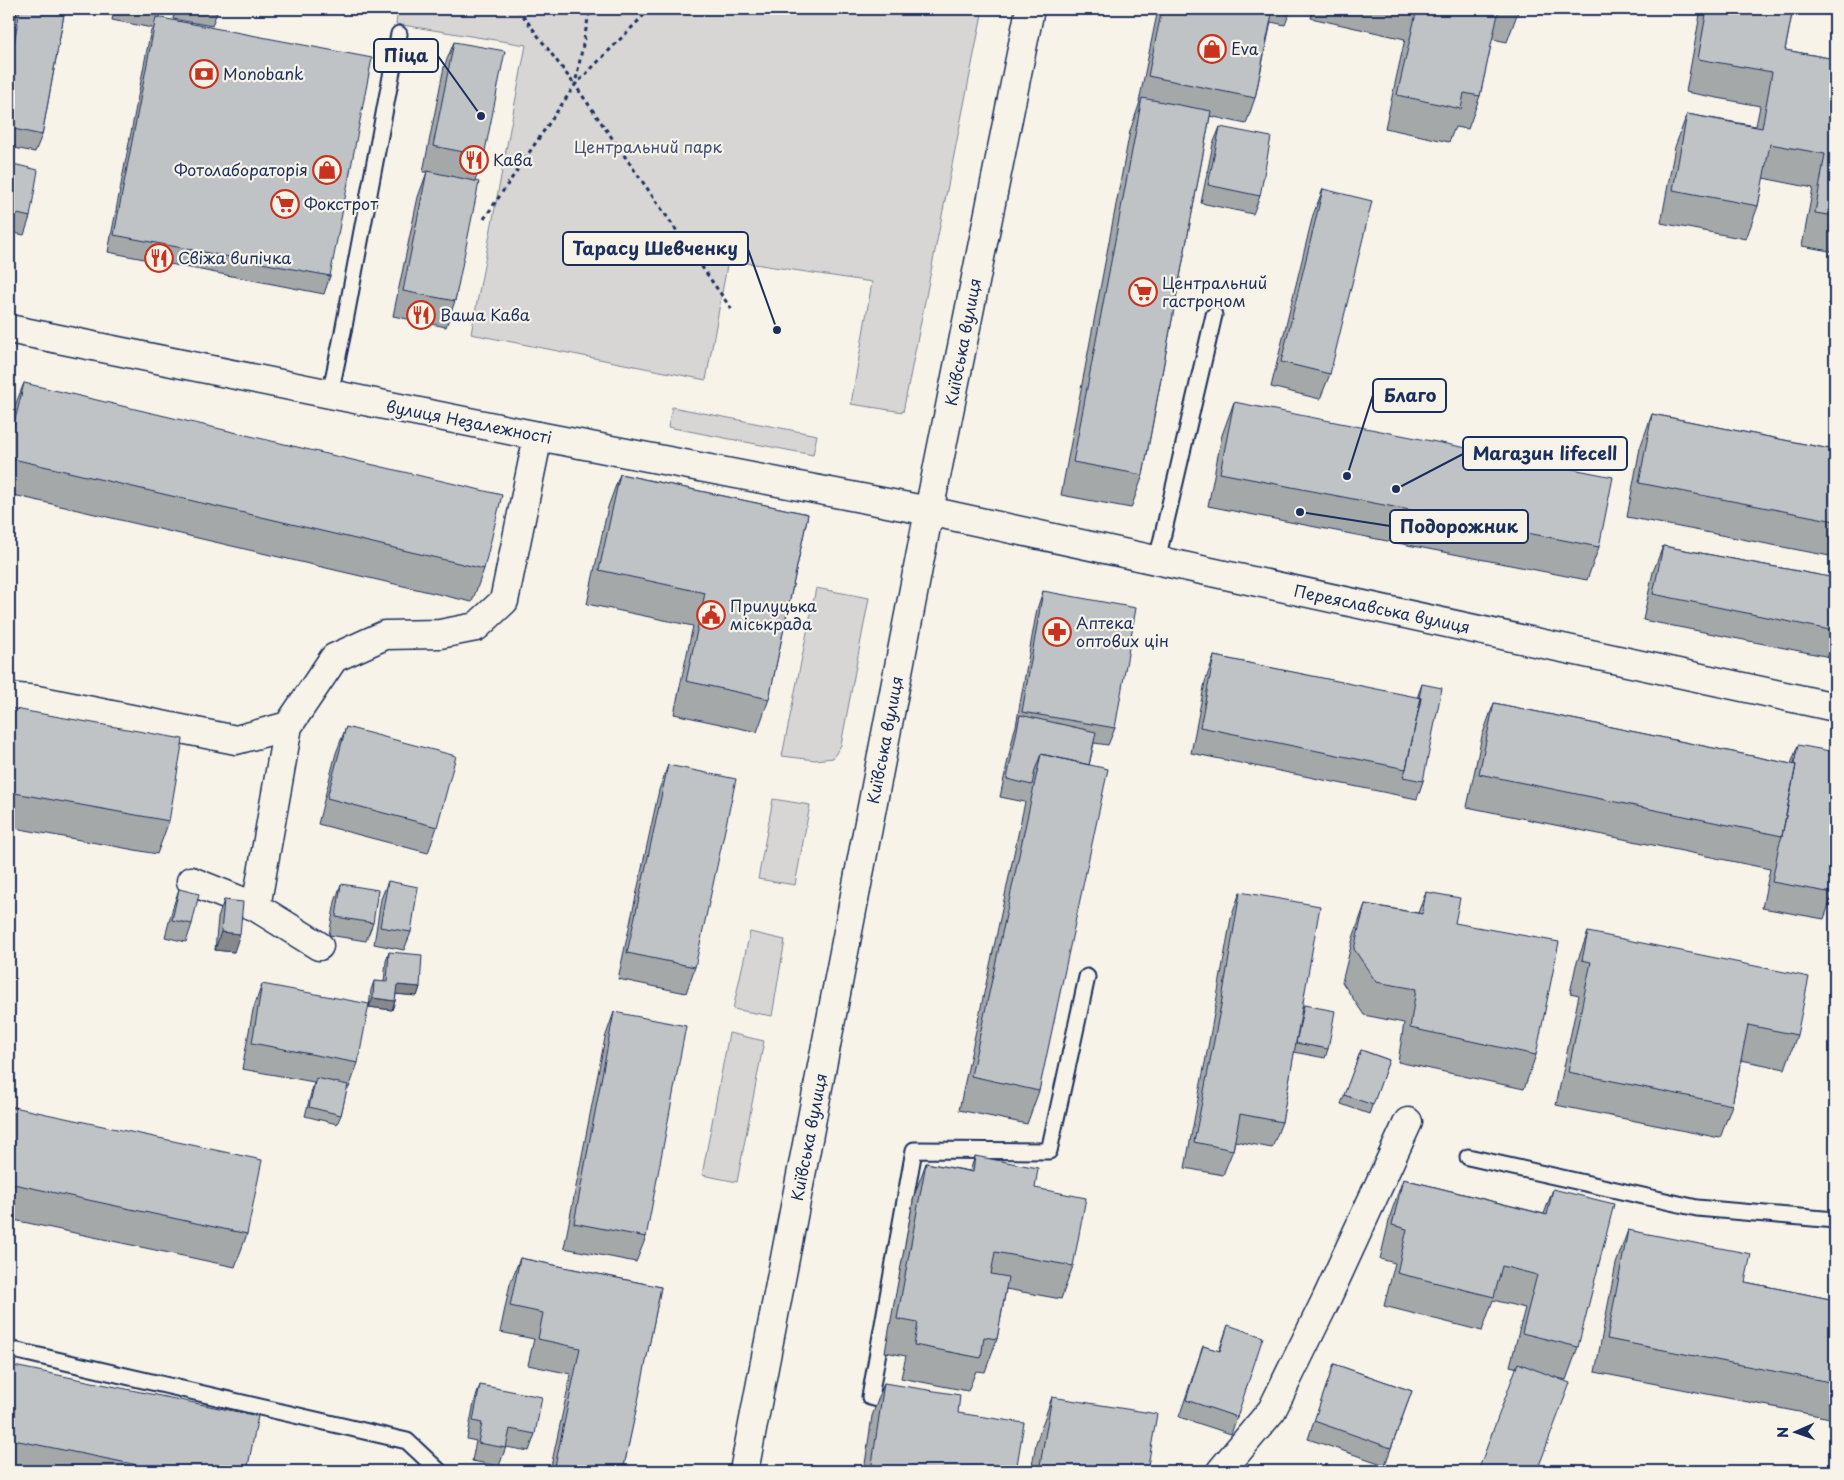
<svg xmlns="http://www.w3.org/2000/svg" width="1844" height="1480" viewBox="0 0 1844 1480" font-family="'Playpen Sans',sans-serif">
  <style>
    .green { fill: #d7d6d4; stroke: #798299 }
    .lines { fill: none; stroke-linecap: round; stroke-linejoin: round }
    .service-casing { stroke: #1b2f5e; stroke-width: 19 }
    .minor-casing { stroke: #1b2f5e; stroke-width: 31 }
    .secondary-casing { stroke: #1b2f5e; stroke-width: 31 }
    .path { stroke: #1b2f5e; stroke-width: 3; stroke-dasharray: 4 4; stroke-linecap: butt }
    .service { stroke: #f7f3e8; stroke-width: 15 }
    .minor { stroke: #f7f3e8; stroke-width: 28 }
    .secondary { stroke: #f7f3e8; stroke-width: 28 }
    .wall { fill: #a5a8a9; stroke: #1b2f5e }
    .shaded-wall { fill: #86888a; stroke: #1b2f5e }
    .building { fill: #c0c3c5; stroke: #1b2f5e }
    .labels { text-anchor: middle; stroke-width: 4.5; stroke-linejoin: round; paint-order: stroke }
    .poi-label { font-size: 16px; fill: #1b2f5e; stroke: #f7f3e8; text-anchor: start }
    .park-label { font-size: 16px; fill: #415076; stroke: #f7f3e8 }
    .street-label { font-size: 16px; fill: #1b2f5e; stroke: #f7f3e8 }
    .leader { fill: none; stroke: #1b2f5e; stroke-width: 2 }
    .callout-dot { fill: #1b2f5e; stroke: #f7f3e8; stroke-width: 2 }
    .callout { fill: #f7f3e8; stroke: #1b2f5e; stroke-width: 2 }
    .callout-label { font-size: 18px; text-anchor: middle; font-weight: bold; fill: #1b2f5e }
  </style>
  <rect width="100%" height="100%" fill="#f7f3e8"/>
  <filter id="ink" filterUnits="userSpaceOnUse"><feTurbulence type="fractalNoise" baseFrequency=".02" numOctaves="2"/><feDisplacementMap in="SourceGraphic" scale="10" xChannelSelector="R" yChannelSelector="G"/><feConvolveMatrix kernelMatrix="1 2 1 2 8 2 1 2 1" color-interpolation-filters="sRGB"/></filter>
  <g filter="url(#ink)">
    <path class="green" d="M398,9H983L903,412L851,404L872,282L728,260L706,380L471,334L526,45L396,24Z
      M672,407L817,435L813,455L668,427Z
      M816,588L869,598L841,745L833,758L815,760L782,756Z
      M773,799L810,805L795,885L758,879Z
      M750,932L785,940L772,1016L733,1009Z
      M729,1033L764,1041L737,1182L702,1175Z"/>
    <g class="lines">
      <defs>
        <path id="service" d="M330,394L343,332L399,34
          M1157,560L1214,315
          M1468,1157L1697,1208L1835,1220
          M9,1349L407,1441L439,1471
          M898,1404L870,1397L914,1150L1049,1151L1087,977"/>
        <path id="minor" d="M929,511L1835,707
          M9,697L37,700L236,740L288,726
          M191,881L256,907L319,946
          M256,907L288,726L334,658L385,635L440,634L476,627L504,601L538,436
          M1221,1471L1272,1410L1325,1302L1408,1122"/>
        <path id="secondary" d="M9,329L538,436L929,511
          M744,1471L929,511L1030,9"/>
      </defs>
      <use href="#service" class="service-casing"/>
      <use href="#minor" class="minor-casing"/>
      <use href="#secondary" class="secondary-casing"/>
      <path class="path" d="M518,9L574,84
        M650,9L575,85L732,310
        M484,219L575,85L590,9"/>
      <use href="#service" class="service"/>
      <use href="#minor" class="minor"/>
      <use href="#secondary" class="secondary"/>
    </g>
    <path class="wall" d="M9,9H65L42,135L35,152L9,147V54L17,11Z
      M114,9H163L160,18L330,276L324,294L108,252L150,34L152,28L112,20Z
      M175,9H218L212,26L173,19Z
      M1158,9H1291L1285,25L1271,22L1255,98L1246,124L1210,116L1143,475L1131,508L1061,495L1130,131L1140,102H1139Z
      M1313,9H1519L1507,42L1492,39L1480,96L1468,129L1455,127L1449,142L1385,128L1405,39L1311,18Z
      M1701,9H1793L1785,50L1829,58L1834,32L1835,27V252L1802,246L1813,188L1763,178L1758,206L1746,239L1661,223L1675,147L1687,114L1756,126L1760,106L1686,92Z
      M454,42L484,156L475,181L455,301L446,327L393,316L418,197L427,172H423L444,67Z
      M1220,127L1260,196L1253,214L1201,203L1213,144Z
      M9,163L30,217L24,235L9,232Z
      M1323,189L1330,374L1320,399L1271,387L1313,215Z
      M24,383L484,569L472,602L9,494V407L14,408Z
      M1234,402L1599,547L1587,580L1208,506L1222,435Z
      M1652,414L1835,450V557L1627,517L1640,448Z
      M620,474L808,514L769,699L757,732L674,714L693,626L587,604L608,507Z
      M1663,546L1835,578V658L1643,620L1653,572Z
      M1043,591L1115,728L1108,745L1094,743L1089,765L1039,1091L1027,1124L959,1110L1025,802L1000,797L1014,732L1016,726L1037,609Z
      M1214,656L1417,698L1422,684L1423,781L1417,799L1191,753L1205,682Z
      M1494,703L1791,764L1798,745L1833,893L1824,919L1762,908L1770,869L1467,807L1482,736Z
      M9,708L169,821L157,854L9,827Z
      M346,727L437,827L428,853L318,824L336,753Z
      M668,765L695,967L686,993L618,979L659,790Z
      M388,881L411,932L404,950L374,944L381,899Z
      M341,884L373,923L366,941L329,935L335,902Z
      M179,889L192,924L186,942L165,937L173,907Z
      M1240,892L1301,1013L1304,1005L1328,1049L1325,1058L1294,1052L1282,1122L1272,1148L1235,1141L1233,1150L1223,1175L1185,1168L1211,1031L1231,918Z
      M1426,892L1455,923L1536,1055L1524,1089L1398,1062L1404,1023L1364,1015L1342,982L1353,938L1365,904L1418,913Z
      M224,900L234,952L215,950L218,918Z
      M1588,932L1797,1035L1785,1069L1741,1060L1732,1105L1720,1138L1556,1105L1579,995L1570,993L1576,965Z
      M389,952L420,987L417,996L396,994L395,1001L392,1010L369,1007L371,990L374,981L384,982L386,961Z
      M262,984L358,1063L349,1088H347L341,1115L337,1124L305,1116L314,1082L242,1069L253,1010Z
      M614,1012L646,1237L636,1262L564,1248L605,1038Z
      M1361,1050L1389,1060L1369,1114L1341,1104Z
      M9,1106L247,1234L235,1267L9,1219Z
      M975,1156L1035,1188L1073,1266L1061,1299L1006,1289L997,1339L985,1372L976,1371L968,1391L901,1378L906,1356L885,1352L914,1196L926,1163L970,1171Z
      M1403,1179L1544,1214L1553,1189L1578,1347L1566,1380L1510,1366L1525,1308L1493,1300L1482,1331L1384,1306L1395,1263L1380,1259L1391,1213Z
      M1628,1230L1745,1282L1835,1300V1419L1595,1372L1616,1264Z
      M520,1258L661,1287L623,1471H550L571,1374L528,1365L534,1339L500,1332L510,1284Z
      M1228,1325L1237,1417L1231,1434L1179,1417L1203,1346L1219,1351Z
      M1334,1364L1412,1391L1385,1465L1308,1439Z
      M9,1365L247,1471H9Z
      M884,1383L958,1413L1016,1471H864L872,1416Z
      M480,1385L535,1434L529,1451L506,1447L499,1466L472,1461L476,1441L467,1439L474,1403Z
      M1052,1397L1147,1471H1031L1036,1443Z"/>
    <path class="shaded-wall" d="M221,932L240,934L234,952L215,950Z
      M397,985L420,987L417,996L394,994Z
      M373,998L395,1001L392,1010L369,1007Z"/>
    <path class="building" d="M9,9H17L9,51Z
      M20,9H65L42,135L9,128V72Z
      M150,9H163L162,11Z
      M1162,9H1273L1255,98L1148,76Z
      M1417,9H1499L1480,96L1464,93L1461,109L1397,95Z
      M1707,9H1793L1785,50L1835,59V55V216L1815,213L1825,154L1770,144L1758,206L1673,190L1687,114L1762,128L1772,72L1698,59Z
      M156,17L372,58L330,276L114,235Z
      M454,42L505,51L484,156L433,146Z
      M1142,98L1211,111L1143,475L1073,462Z
      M1220,127L1271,137L1260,196L1208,185Z
      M9,163L38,170L30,217L9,212Z
      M427,171L479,182L455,301L403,291Z
      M1323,189L1372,201L1330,374L1281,362Z
      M24,383L502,495L484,569L9,458V445Z
      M1234,402L1613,477L1599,547L1220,473Z
      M9,407L15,409L10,432L9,431Z
      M1652,414L1835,450V521L1639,483Z
      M620,474L808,514L769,699L686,681L705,593L599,570Z
      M1663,546L1835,578V631L1653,594Z
      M1043,591L1136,608L1115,728L1022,712Z
      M1214,656L1421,698L1406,769L1200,727Z
      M1422,684L1442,688L1423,781L1403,777L1406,769L1421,698H1419Z
      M1494,703L1796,765L1782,836L1479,774Z
      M9,708L183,739L169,821L9,792Z
      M1020,715L1096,732L1089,765L1041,754L1035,770L1032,785L1007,779Z
      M346,727L456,756L437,827L327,798Z
      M1798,745L1835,752V884L1833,893L1772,882L1779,845L1782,836L1796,765L1794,764Z
      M1041,754L1108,769L1039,1091L971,1076Z
      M668,765L736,779L695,967L627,953Z
      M388,881L418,887L411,932L380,927Z
      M341,884L378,890L373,923L336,917Z
      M179,889L199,894L192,924L172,920Z
      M1240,892L1320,906L1282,1122L1240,1114L1233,1150L1194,1142L1221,1005Z
      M1426,892L1460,898L1455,923L1559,942L1536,1055L1410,1028L1416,989L1376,982L1354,949L1365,904L1422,914Z
      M224,900L243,902L240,934L221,932Z
      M1588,932L1809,977L1797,1035L1748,1025L1732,1105L1568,1072L1591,962L1582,960Z
      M389,952L422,955L420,987L397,985L395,1001L373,998L374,981L387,982Z
      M262,984L369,1004L358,1063L252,1043Z
      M1304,1005L1335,1011L1328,1049L1296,1043Z
      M614,1012L686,1026L646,1237L574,1223Z
      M1361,1050L1389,1060L1373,1105L1344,1095Z
      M316,1078L348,1085L341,1115L309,1107Z
      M9,1106L262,1160L247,1234L9,1183Z
      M975,1156L1038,1168L1035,1188L1086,1198L1073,1266L995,1252L991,1274L1008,1277L997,1339L984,1337L981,1358L914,1345L918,1323L897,1319L926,1163L973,1172Z
      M1403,1179L1547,1215L1553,1189L1614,1204L1578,1347L1522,1333L1537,1275L1502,1266L1494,1297L1397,1273L1407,1229L1392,1225Z
      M1628,1230L1751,1254L1745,1282L1835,1300V1383L1607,1339Z
      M520,1258L661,1287L637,1406L623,1471H554L580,1348L538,1339L543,1313L510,1306Z
      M1228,1325L1263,1337L1237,1417L1186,1400L1203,1346L1220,1351Z
      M1518,1363L1570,1383L1537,1471H1478Z
      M1334,1364L1412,1391L1391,1448L1314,1421Z
      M9,1365L258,1416L247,1471H167L9,1439Z
      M884,1383L960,1395L958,1413L1024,1423L1016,1471H954L943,1469L942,1471H871Z
      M480,1385L542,1397L535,1434L510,1429L506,1448L478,1443L482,1423L473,1421Z
      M1052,1397L1157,1414L1147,1471H1039Z
      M792,1468L812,1471H792Z"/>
  </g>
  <defs>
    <symbol id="shop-ring" viewBox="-11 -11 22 22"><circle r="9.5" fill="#f7f3e8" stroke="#c8321e" stroke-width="1.5"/><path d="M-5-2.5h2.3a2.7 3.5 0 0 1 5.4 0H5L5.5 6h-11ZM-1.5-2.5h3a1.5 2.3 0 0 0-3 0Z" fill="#c8321e"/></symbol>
    <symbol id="bank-ring" viewBox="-11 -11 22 22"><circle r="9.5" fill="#f7f3e8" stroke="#c8321e" stroke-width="1.5"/><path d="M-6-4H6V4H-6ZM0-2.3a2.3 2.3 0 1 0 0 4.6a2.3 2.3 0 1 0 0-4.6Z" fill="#c8321e"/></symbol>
    <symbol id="restaurant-ring" viewBox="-11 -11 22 22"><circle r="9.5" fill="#f7f3e8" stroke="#c8321e" stroke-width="1.5"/><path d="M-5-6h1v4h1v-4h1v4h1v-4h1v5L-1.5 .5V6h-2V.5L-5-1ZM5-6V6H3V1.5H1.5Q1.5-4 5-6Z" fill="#c8321e"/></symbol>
    <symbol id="supermarket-ring" viewBox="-11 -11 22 22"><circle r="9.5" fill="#f7f3e8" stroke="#c8321e" stroke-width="1.5"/><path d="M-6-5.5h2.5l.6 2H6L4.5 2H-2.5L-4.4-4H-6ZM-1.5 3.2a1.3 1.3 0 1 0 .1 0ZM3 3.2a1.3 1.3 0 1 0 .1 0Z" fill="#c8321e"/></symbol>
    <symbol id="civic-ring" viewBox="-11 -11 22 22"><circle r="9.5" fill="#f7f3e8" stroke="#c8321e" stroke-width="1.5"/><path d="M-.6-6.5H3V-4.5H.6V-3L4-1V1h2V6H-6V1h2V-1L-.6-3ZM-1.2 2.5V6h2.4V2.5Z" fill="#c8321e"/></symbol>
    <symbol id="pharmacy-ring" viewBox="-11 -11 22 22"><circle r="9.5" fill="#f7f3e8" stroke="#c8321e" stroke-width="1.5"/><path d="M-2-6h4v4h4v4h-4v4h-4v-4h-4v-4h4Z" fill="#c8321e"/></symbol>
  </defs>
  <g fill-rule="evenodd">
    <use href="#shop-ring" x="1196" y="33" width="32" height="32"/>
    <use href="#bank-ring" x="188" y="58" width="32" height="32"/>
    <use href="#restaurant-ring" x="458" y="144" width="32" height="32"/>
    <use href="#shop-ring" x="311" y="154" width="32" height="32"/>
    <use href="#supermarket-ring" x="269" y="188" width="32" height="32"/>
    <use href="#restaurant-ring" x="143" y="242" width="32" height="32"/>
    <use href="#supermarket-ring" x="1127" y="276" width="32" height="32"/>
    <use href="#restaurant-ring" x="405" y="299" width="32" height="32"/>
    <use href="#civic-ring" x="695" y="599" width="32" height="32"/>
    <use href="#pharmacy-ring" x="1041" y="616" width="32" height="32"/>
  </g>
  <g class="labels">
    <g class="poi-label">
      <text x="1231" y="55">Eva</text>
      <text x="223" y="80">Monobank</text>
      <text x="493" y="166">Кава</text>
      <text x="308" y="176" text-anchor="end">Фотолабораторія</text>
      <text x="304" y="210">Фокстрот</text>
      <text x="178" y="264">Свіжа випічка</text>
      <text x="1162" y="289">Центральний<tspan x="1162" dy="18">гастроном</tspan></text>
      <text x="440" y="321">Ваша Кава</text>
      <text x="730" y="612">Прилуцька<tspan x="730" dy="18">міськрада</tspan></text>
      <text x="1076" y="629">Аптека<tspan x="1076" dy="18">оптових цін</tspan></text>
    </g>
    <g class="park-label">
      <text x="648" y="153">Центральний парк</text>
    </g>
    <g class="street-label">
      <text transform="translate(963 342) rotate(-79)" y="6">Київська вулиця</text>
      <text transform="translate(469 422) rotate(11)" y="6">вулиця Незалежності</text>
      <text transform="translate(1382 609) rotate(12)" y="6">Переяславська вулиця</text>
      <text transform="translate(885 740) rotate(-79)" y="6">Київська вулиця</text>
      <text transform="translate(809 1137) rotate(-79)" y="6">Київська вулиця</text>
    </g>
  </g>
  <path class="leader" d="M481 116L438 56M777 330L748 249M1347 476L1373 395M1396 489L1463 454M1300 512L1390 526"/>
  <g class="callout-dot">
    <circle cx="481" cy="116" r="5"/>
    <circle cx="777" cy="330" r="5"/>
    <circle cx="1347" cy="476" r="5"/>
    <circle cx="1396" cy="489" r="5"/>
    <circle cx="1300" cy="512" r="5"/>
  </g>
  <g class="callout">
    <rect x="374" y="39" width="64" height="33" rx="5"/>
    <rect x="563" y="232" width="185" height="33" rx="5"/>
    <rect x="1373" y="379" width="73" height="33" rx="5"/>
    <rect x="1463" y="437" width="164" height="33" rx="5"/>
    <rect x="1390" y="510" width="138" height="33" rx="5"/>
  </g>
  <g class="callout-label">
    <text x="406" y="62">Піца</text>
    <text x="655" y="255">Тарасу Шевченку</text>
    <text x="1410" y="402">Благо</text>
    <text x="1545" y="460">Магазин lifecell</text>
    <text x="1459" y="533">Подорожник</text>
  </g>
  <rect width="1844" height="1480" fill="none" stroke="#f7f3e8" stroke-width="30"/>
  <rect x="15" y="15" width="1814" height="1450" fill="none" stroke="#1b2f5e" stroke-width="2" filter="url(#ink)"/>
  <g transform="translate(1796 1432) rotate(268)" stroke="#f7f3e8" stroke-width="4" paint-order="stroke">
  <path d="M0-4L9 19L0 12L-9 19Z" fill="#1b2f5e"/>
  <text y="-8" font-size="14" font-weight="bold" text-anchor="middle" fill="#1b2f5e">N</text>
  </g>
</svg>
